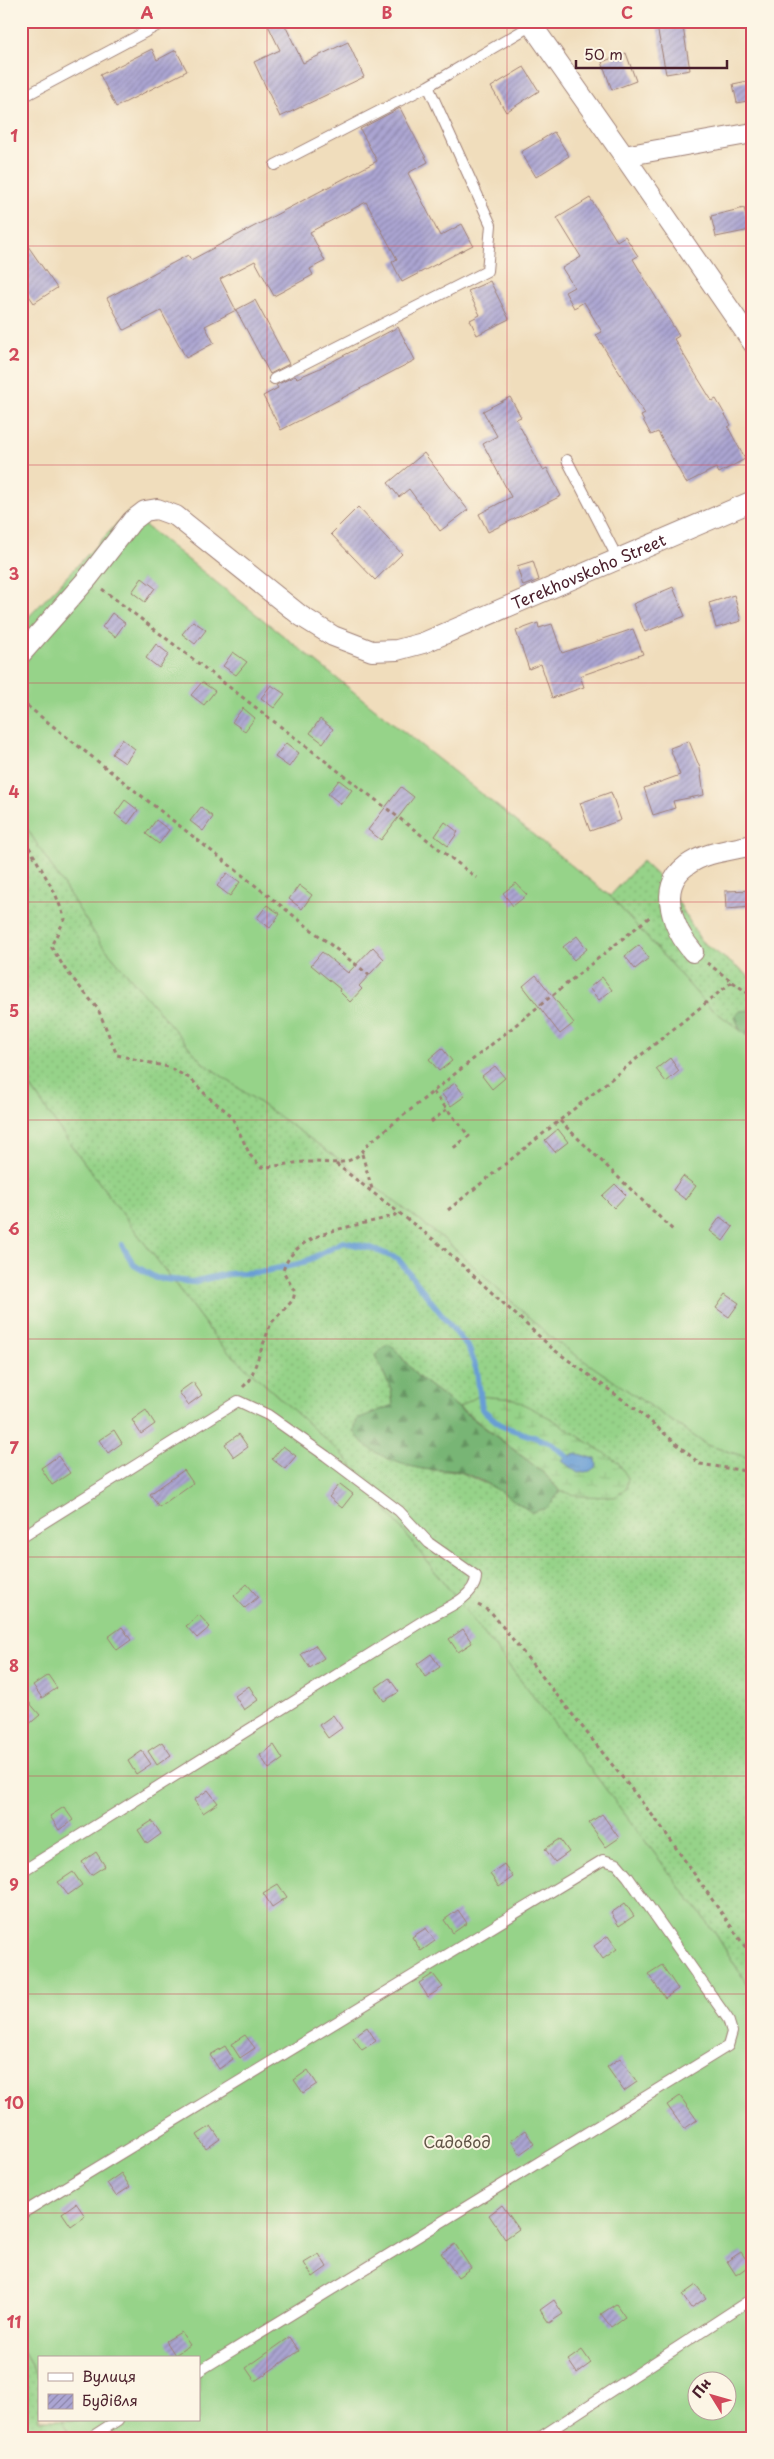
<svg xmlns="http://www.w3.org/2000/svg" width="774" height="2459" viewBox="0 0 774 2459" font-family="'Playpen Sans',sans-serif">
  <style>
    .grass { fill: url(#grass-dots); stroke: #70795a; fill-rule: evenodd }
    .forest { fill: url(#forest-firs); stroke: #616a50 }
    .wetland { fill: url(#wetland-marsh); stroke: #70795a }
    .garden { fill: #96d389; stroke: #70795a; fill-rule: evenodd }
    .water { fill: url(#water-ripples); stroke: #585e80 }
    .lines { fill: none; stroke-linecap: round; stroke-linejoin: round }
    .stream { stroke: #679dd4; stroke-width: 6 }
    .building { fill: url(#building-hatch) }
    .lane-casing { stroke: #9d7e74; stroke-width: 12 }
    .street-casing { stroke: #9d7e74; stroke-width: 22 }
    .path { stroke: #9d7e74; stroke-width: 3; stroke-dasharray: 4 4; stroke-linecap: butt }
    .lane { stroke: #fff; stroke-width: 10 }
    .street { stroke: #fff; stroke-width: 20 }
    .grid { fill: none; stroke: #d1495b; stroke-width: 1; stroke-opacity: 0.55 }
    .labels { text-anchor: middle; stroke-width: 4; stroke-linejoin: round; paint-order: stroke }
    .street-label { font-size: 16px; fill: #4a1f2b; stroke: #fcf5e5 }
    .park-label { font-size: 16px; fill: #615547; stroke: #fcf5e5 }
    .neatline { fill: none; stroke: #d1495b; stroke-width: 2 }
    .grid-label { font-size: 16px; text-anchor: middle; font-weight: bold; fill: #d1495b }
  </style>
  <defs>
    <pattern id="grass-dots" width="8" height="8" patternUnits="userSpaceOnUse" patternTransform="scale(1.25)"><rect width="8" height="8" fill="#96d389"/><path d="M2 2h.1M6 6h.1" fill="none" stroke="#83b576" stroke-width="1.8" stroke-linecap="round"/></pattern>
    <pattern id="forest-firs" width="22" height="20" patternUnits="userSpaceOnUse" patternTransform="scale(1.25)"><rect width="22" height="20" fill="#78b575"/><path d="M5 1l3.5 6h-7zM16 11l3.5 6h-7z" fill="#649360"/></pattern>
    <pattern id="wetland-marsh" width="20" height="14" patternUnits="userSpaceOnUse" patternTransform="scale(1.25)"><rect width="20" height="14" fill="#96d389"/><path d="M1 5h8M5 5V1M11 12h8M15 12V8" fill="none" stroke="#83b576"/></pattern>
    <pattern id="water-ripples" width="26" height="14" patternUnits="userSpaceOnUse" patternTransform="scale(1.25)"><rect width="26" height="14" fill="#679dd4"/><path d="M2 4q2-2 4 0t4 0M15 11q2-2 4 0t4 0" fill="none" stroke="#577fac"/></pattern>
    <pattern id="building-hatch" width="6" height="6" patternUnits="userSpaceOnUse" patternTransform="scale(1.25)"><rect width="6" height="6" fill="#aba5d2"/><path d="M-1 1l2-2M0 6l6-6M5 7l2-2" fill="none" stroke="#8d86ab"/></pattern>
  </defs>
  <rect width="100%" height="100%" fill="#fcf5e5"/>
  <filter id="ink" filterUnits="userSpaceOnUse"><feTurbulence type="fractalNoise" baseFrequency=".02" numOctaves="2"/><feDisplacementMap in="SourceGraphic" scale="10" xChannelSelector="R" yChannelSelector="G"/><feConvolveMatrix kernelMatrix="1 2 1 2 8 2 1 2 1" color-interpolation-filters="sRGB"/></filter>
  <filter id="wash" filterUnits="userSpaceOnUse"><feTurbulence type="fractalNoise" baseFrequency=".0096" numOctaves="4" result="noise"/><feDisplacementMap in="SourceGraphic" scale="20" xChannelSelector="R" yChannelSelector="G"/><feGaussianBlur stdDeviation="1.12" result="paint"/><feColorMatrix in="noise" values="0 0 0 0 0 0 0 0 0 0 0 0 0 0 0 0 0 1.4 0 .05"/><feComposite in="paint" operator="in"/></filter>
  <g filter="url(#wash)">
    <rect width="100%" height="100%" fill="#f0ddbc"/>
    <path class="grass" d="M21,819L100,942L202,1062L343,1162L445,1240L554,1340L707,1445L753,1459V1994L715,1933L598,1779L345,1457L220,1344L65,1137L21,1073ZM395,1349L417,1376L544,1473L560,1491L495,1488L460,1472L422,1469L357,1420L393,1405L391,1389L375,1355Z
      M642,861L670,888L701,941L753,979V1040L708,1006L610,896Z
      M21,2347L39,2378V2420H63L72,2438H21Z"/>
    <path class="forest" d="M753,1010V1040L740,1030L735,1017L739,1011Z
      M388,1344L395,1349L417,1376L544,1473L560,1491L548,1508L531,1512C510,1498 486,1480 461,1472C449,1469 435,1471 423,1469C399,1465 366,1453 354,1431L357,1419L393,1405L391,1389L375,1355Z"/>
    <path class="wetland" d="M478,1396L514,1399L552,1419L618,1462L628,1478L626,1488L615,1497L580,1496L560,1491L544,1473L459,1407Z"/>
    <path class="garden" d="M128,512L610,896L708,1006L753,1040V1459L707,1445L554,1340L445,1240L343,1162L202,1062L100,942L21,819V625Z
      M21,1073L65,1137L220,1344L345,1457L598,1779L715,1933L753,1994V2438H72L63,2420H199V2358H39V2378L21,2347ZM696,2382H726V2412H696Z"/>
    <path class="water" d="M578,1454L596,1459L597,1466L590,1471L578,1473L562,1461L567,1456Z"/>
    <g class="lines">
      <path class="stream" d="M122,1245L134,1265L156,1278L192,1282L227,1274L261,1272L303,1263L343,1242L371,1248L398,1259L469,1349L477,1371L482,1409L502,1426L551,1443L566,1456"/>
    </g>
    <g id="blocks">
      <path class="building" d="M266,21H283L303,63L348,42L364,77L280,117L254,62L280,50Z
        M656,21H682L690,70L666,74Z
        M152,49L157,60L176,50L187,71L116,107L100,75Z
        M626,53L636,81L612,90L602,62Z
        M524,67L539,91L506,112L491,87Z
        M748,81L752,100L737,103L733,84Z
        M400,108L428,162L408,173L440,236L462,224L473,245L402,282L392,262L397,259L366,202L310,232L325,261L310,269L313,275L274,296L255,261L220,279L236,310L205,326L214,343L186,358L161,311L124,330L107,298L188,255L191,260L377,161L360,129Z
        M554,132L569,156L536,177L521,152Z
        M590,198L617,241L625,236L638,256L633,259L679,336L674,339L712,401L716,399L731,425L728,427L745,459L719,473L716,468L686,483L658,432L651,435L641,416L645,414L596,335L602,332L584,302L574,308L565,292L574,287L562,268L581,257L557,218Z
        M744,208L750,230L716,237L711,216Z
        M21,236L57,288L34,303L21,284Z
        M490,281L509,319L477,335L470,320L480,315L468,291Z
        M255,300L289,364L270,374L236,310Z
        M398,327L415,360L281,430L263,396L278,388L276,385L295,376L297,378L318,369Z
        M510,397L521,417L516,419L543,470L547,468L561,496L488,532L479,514L511,497L483,444L497,436L483,411Z
        M424,453L468,510L440,531L409,489L399,497L388,483Z
        M358,507L402,554L375,580L331,534Z
        M533,561L539,580L523,586L517,566Z
        M142,578L155,588L145,602L132,592Z
        M673,587L685,616L645,632L633,604Z
        M734,595L741,621L716,628L709,603Z
        M112,613L125,623L115,637L102,627Z
        M193,621L206,630L195,644L182,634Z
        M538,623L539,628L552,624L562,653L633,629L643,654L580,676L584,687L552,698L541,664L529,669L516,631Z
        M156,644L169,654L159,668L146,658Z
        M233,652L247,662L236,675L223,666Z
        M202,682L215,691L204,705L191,695Z
        M271,685L285,694L274,708L261,698Z
        M243,708L255,718L245,731L232,722Z
        M320,719L333,729L323,743L310,733Z
        M122,739L135,749L125,763L112,754Z
        M689,741L700,768L704,795L673,801L675,808L653,815L644,788L680,775L670,748Z
        M286,743L299,753L289,767L275,757Z
        M339,780L352,790L341,804L328,794Z
        M401,787L414,797L381,840L368,830Z
        M611,792L621,820L590,831L580,803Z
        M125,800L138,810L128,824L115,814Z
        M201,807L213,817L203,831L190,821Z
        M156,820L169,830L159,844L146,834Z
        M445,822L458,832L448,846L435,836Z
        M227,873L240,882L230,896L217,886Z
        M516,883L527,895L513,906L503,893Z
        M299,885L312,895L302,909L289,899Z
        M753,890V907L726,909L725,891Z
        M267,905L280,914L270,928L257,918Z
        M577,936L587,949L574,960L563,947Z
        M639,945L649,958L635,969L625,956Z
        M373,947L384,959L359,986L362,989L350,1002L339,991L340,989L311,965L322,952L348,973Z
        M536,975L574,1023L560,1034L523,986Z
        M602,977L612,990L599,1000L589,988Z
        M442,1048L452,1061L439,1071L429,1059Z
        M670,1058L679,1071L666,1082L656,1069Z
        M495,1066L505,1078L492,1089L482,1076Z
        M455,1083L465,1096L451,1106L441,1093Z
        M558,1129L568,1142L555,1152L545,1140Z
        M683,1176L696,1186L686,1200L673,1190Z
        M615,1184L626,1195L614,1208L602,1196Z
        M720,1217L733,1227L723,1241L710,1231Z
        M726,1294L739,1303L729,1317L716,1308Z
        M193,1382L202,1395L188,1405L179,1392Z
        M146,1410L155,1424L141,1434L132,1420Z
        M114,1430L122,1443L108,1453L99,1440Z
        M239,1434L248,1447L234,1457L225,1444Z
        M283,1446L296,1456L285,1469L272,1459Z
        M58,1456L70,1473L52,1485L41,1468Z
        M184,1470L193,1483L159,1507L150,1494Z
        M340,1484L353,1494L342,1508L329,1497Z
        M247,1584L258,1597L245,1608L234,1596Z
        M199,1615L210,1627L197,1638L186,1626Z
        M122,1627L131,1640L117,1650L108,1637Z
        M463,1629L472,1643L458,1652L449,1639Z
        M315,1645L324,1658L310,1668L301,1654Z
        M431,1654L440,1667L425,1677L417,1664Z
        M48,1675L57,1688L42,1698L33,1685Z
        M389,1678L399,1692L384,1701L375,1688Z
        M249,1686L258,1700L244,1710L235,1696Z
        M21,1693L40,1715L21,1731Z
        M333,1715L342,1728L328,1738L319,1725Z
        M162,1742L171,1755L157,1765L148,1751Z
        M274,1745L283,1759L269,1769L260,1755Z
        M142,1751L151,1764L136,1774L128,1761Z
        M208,1790L218,1803L203,1813L194,1800Z
        M64,1807L73,1820L59,1830L50,1816Z
        M602,1814L619,1838L606,1847L589,1823Z
        M152,1821L161,1834L147,1844L138,1830Z
        M560,1839L569,1852L555,1862L545,1849Z
        M96,1852L105,1866L91,1875L82,1862Z
        M504,1864L513,1877L499,1887L490,1874Z
        M73,1872L82,1885L68,1895L58,1882Z
        M278,1884L287,1897L272,1907L263,1893Z
        M625,1903L634,1916L619,1926L611,1913Z
        M458,1910L467,1923L453,1933L444,1920Z
        M426,1928L435,1941L421,1951L412,1937Z
        M608,1936L617,1949L603,1959L594,1946Z
        M662,1965L678,1989L665,1998L648,1974Z
        M433,1974L443,1987L428,1997L419,1983Z
        M367,2027L376,2041L362,2050L353,2037Z
        M245,2035L255,2048L240,2058L231,2044Z
        M225,2046L233,2059L219,2069L210,2055Z
        M620,2058L637,2082L624,2091L607,2067Z
        M308,2070L317,2084L303,2093L294,2080Z
        M680,2096L697,2120L684,2129L667,2105Z
        M211,2126L220,2139L206,2149L197,2135Z
        M525,2130L534,2144L520,2154L511,2140Z
        M121,2173L130,2187L116,2196L107,2183Z
        M76,2203L85,2216L71,2226L62,2213Z
        M502,2205L519,2229L505,2239L489,2215Z
        M455,2244L471,2268L458,2277L441,2253Z
        M741,2252L750,2265L736,2275L727,2261Z
        M319,2254L327,2267L313,2277L304,2263Z
        M696,2285L706,2298L691,2308L682,2295Z
        M554,2300L563,2314L549,2323L540,2310Z
        M616,2304L625,2317L611,2327L601,2314Z
        M181,2332L190,2345L175,2355L166,2341Z
        M290,2337L299,2351L255,2381L246,2368Z
        M582,2350L591,2363L577,2373L568,2360Z"/>
    </g>
  </g>
  <g filter="url(#ink)">
    <use href="#blocks" fill-opacity="0" stroke="#9d7e74" stroke-width="1"/>
    <g class="lines">
      <defs>
        <path id="lane" d="M21,98L166,21
          M275,165L428,86L532,25
          M274,379L487,271L491,225L428,86
          M567,460L618,559
          M21,1537L238,1401L268,1415L326,1456L399,1511L429,1543L476,1576C476,1598 442,1610 426,1619L21,1872
          M21,2214L603,1860L617,1864L628,1877L728,2019L732,2032L728,2046L199,2371
          M90,2438L118,2420
          M539,2438L753,2298"/>
        <g id="street">
          <path d="M529,21L624,156L753,133"/>
          <path d="M624,156L753,343"/>
          <path id="s1" d="M21,654L88,578L132,521L145,511L157,509L176,516L301,616L333,636L372,651L397,650L423,643L753,501"/>
          <path d="M693,952C674,930 656,888 686,866C704,852 731,850 753,845"/>
        </g>
      </defs>
      <use href="#lane" class="lane-casing"/>
      <use href="#street" class="street-casing"/>
      <path class="path" d="M102,589L477,878
        M21,701L369,975
        M21,833L55,893L65,919L51,946L65,969L98,1009L117,1055L168,1067L191,1079L207,1096L231,1115L250,1155L261,1167C275,1167 290,1163 304,1162C330,1161 352,1170 368,1144L652,915
        M707,963L753,997
        M433,1092L469,1136L452,1149
        M560,1121L675,1232
        M431,1122L447,1109
        M362,1154L372,1189
        M336,1164L438,1243L553,1349L637,1410L700,1464L753,1472
        M448,1210L732,982
        M243,1387L250,1380L271,1323L293,1300L295,1292L283,1271C296,1227 361,1228 395,1215L397,1211
        M478,1605L491,1612L660,1825L753,1958"/>
      <use href="#lane" class="lane"/>
      <use href="#street" class="street"/>
    </g>
  </g>
  <path class="grid" d="M267,21V2438M507,21V2438M21,246H753M21,465H753M21,683H753M21,902H753M21,1120H753M21,1339H753M21,1557H753M21,1776H753M21,1994H753M21,2213H753"/>
  <g class="labels">
    <g class="street-label">
      <text dy="6" stroke="none"><textPath href="#s1" startOffset="694">Terekhovskoho Street</textPath></text>
    </g>
    <g class="park-label">
      <text x="457" y="2148">Садовод</text>
    </g>
  </g>
  <rect width="774" height="2459" fill="none" stroke="#fcf5e5" stroke-width="55"/>
  <rect x="38" y="2356" width="162" height="65" fill="#fcf5e5" stroke="#b59f9b"/>
  <rect x="48" y="2373" width="25" height="8" fill="#ffffff" stroke="#b59f9b"/>
  <text x="82" y="2382" font-size="15" fill="#4a1f2b">Вулиця</text>
  <rect x="48" y="2394" width="25" height="15" fill="url(#building-hatch)" stroke="#b59f9b"/>
  <text x="82" y="2406" font-size="15" fill="#4a1f2b">Будівля</text>
  <g transform="translate(712 2396) rotate(307)"><circle r="24" fill="#fcf5e5" stroke="#b59f9b"/>
  <path d="M0-4L9 19L0 12L-9 19Z" fill="#d1495b"/>
  <text y="-8" font-size="14" font-weight="bold" text-anchor="middle" fill="#4a1f2b">Пн</text>
  </g>
  <path d="M576 60v8h151v-8" fill="none" stroke="#4a1f2b" stroke-width="2.5"/>
  <text x="584" y="60" font-size="15" fill="#4a1f2b" stroke="#fcf5e5" stroke-width="4" paint-order="stroke">50 m</text>
  <rect x="28" y="28" width="718" height="2404" class="neatline"/>
  <g class="grid-label">
    <text x="147" y="19">A</text>
    <text x="387" y="19">B</text>
    <text x="627" y="19">C</text>
    <text x="14" y="142">1</text>
    <text x="14" y="361">2</text>
    <text x="14" y="580">3</text>
    <text x="14" y="798">4</text>
    <text x="14" y="1017">5</text>
    <text x="14" y="1235">6</text>
    <text x="14" y="1454">7</text>
    <text x="14" y="1672">8</text>
    <text x="14" y="1891">9</text>
    <text x="14" y="2109">10</text>
    <text x="14" y="2328">11</text>
  </g>
</svg>
